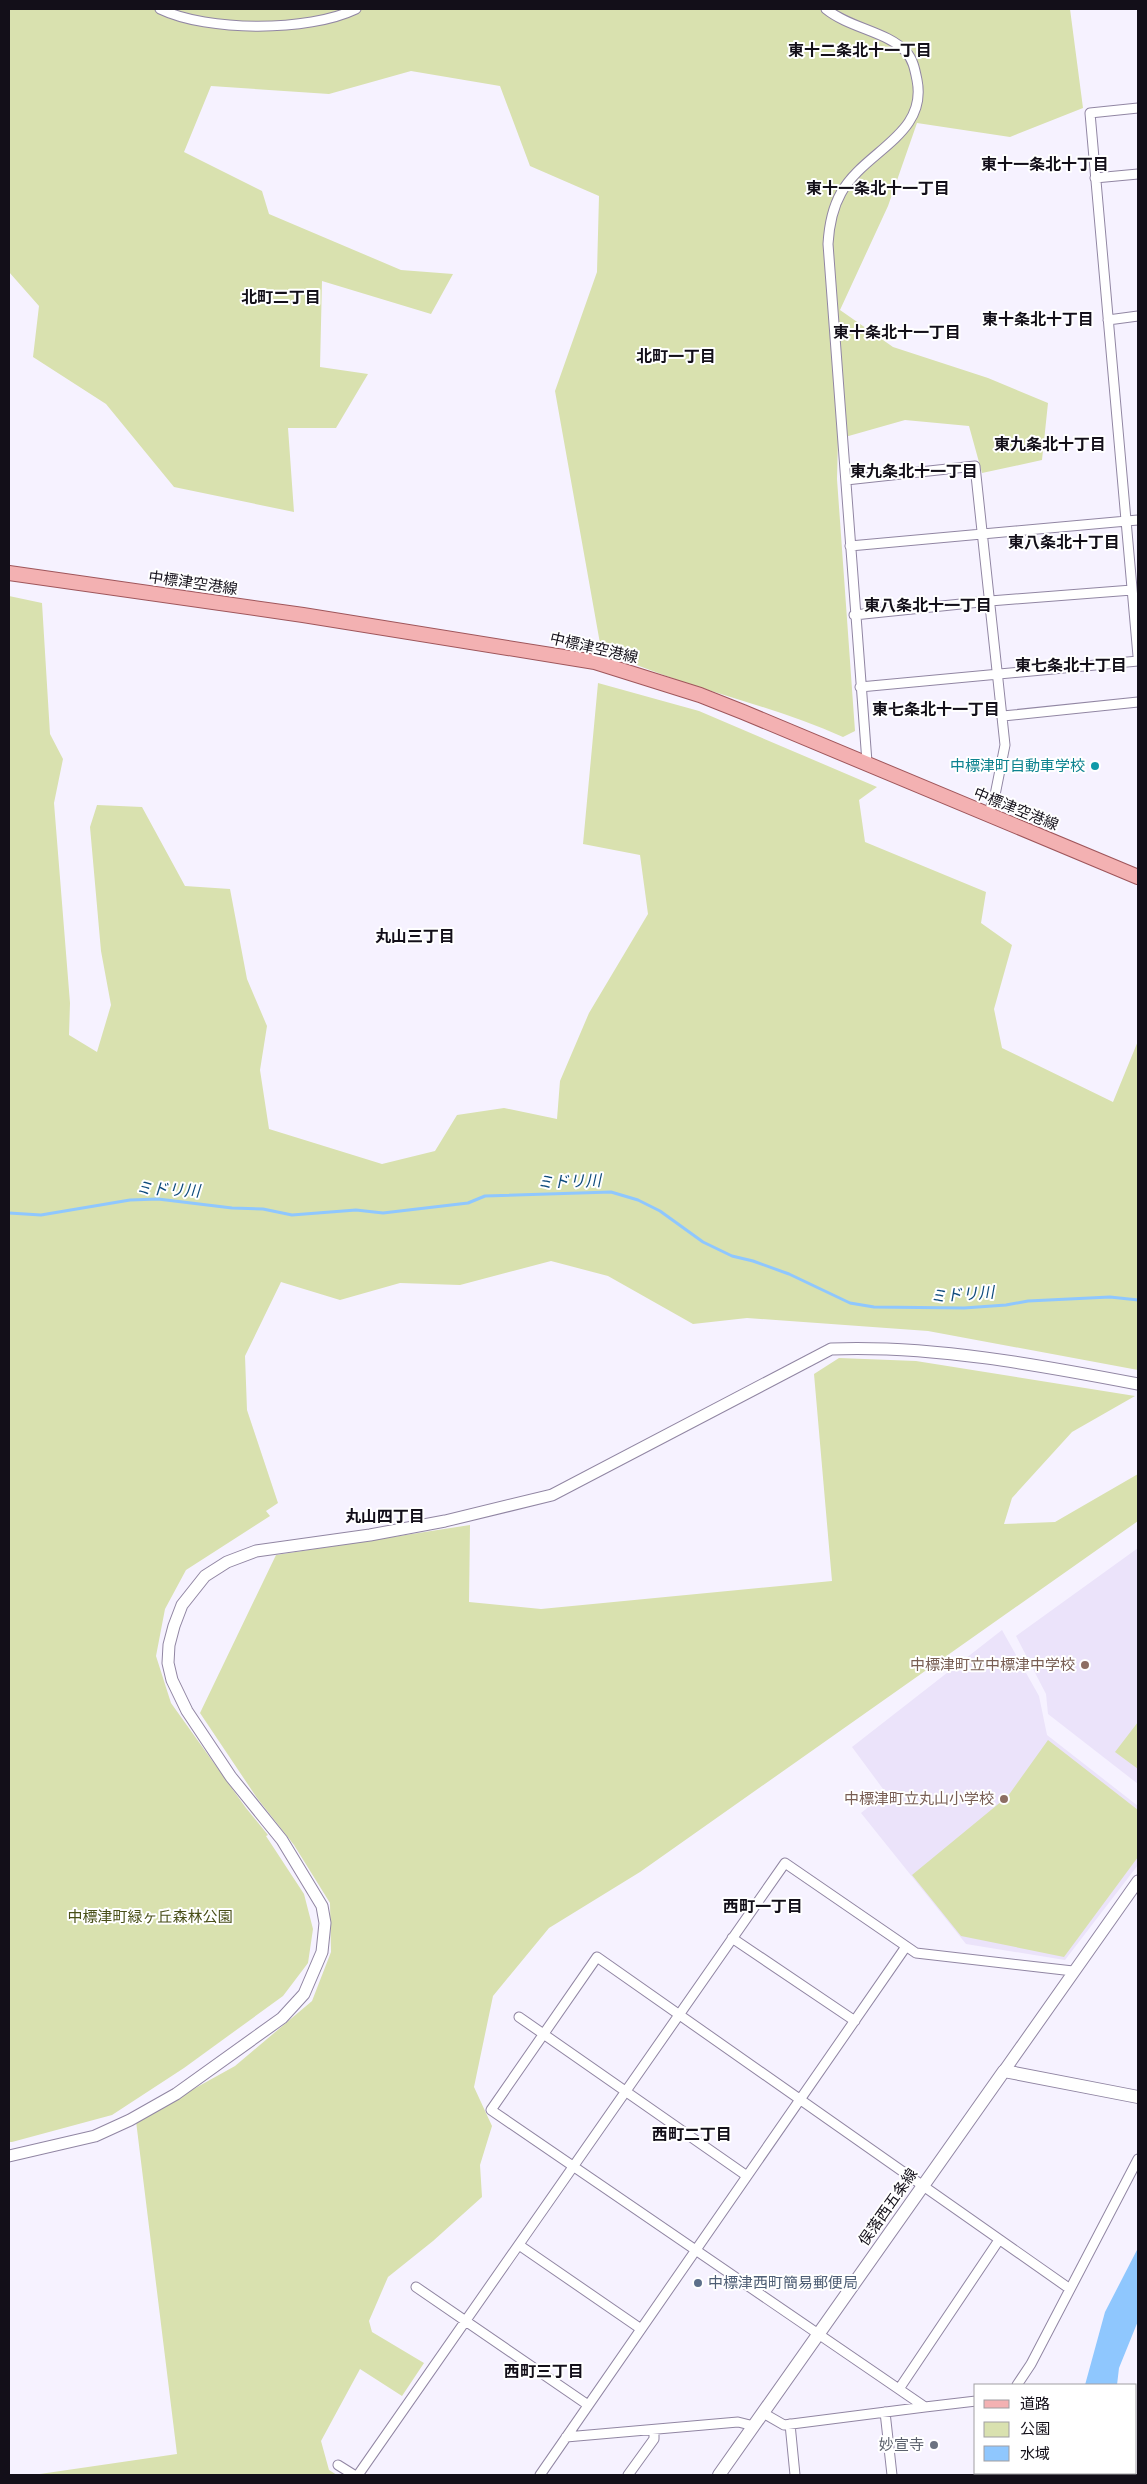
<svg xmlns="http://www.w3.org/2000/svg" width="1147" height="2484" viewBox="0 0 1147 2484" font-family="Cabin,'Noto Sans JP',sans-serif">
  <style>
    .built { fill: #ebe3fa }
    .green { fill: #d9e1af }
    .water { fill: #8fc7fe }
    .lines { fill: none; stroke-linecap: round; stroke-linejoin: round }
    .stream { stroke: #8fc7fe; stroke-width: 3 }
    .minor-casing { stroke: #9186a3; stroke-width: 11 }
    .tertiary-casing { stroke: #9186a3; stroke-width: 13 }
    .secondary-casing { stroke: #9186a3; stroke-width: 14 }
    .primary-casing { stroke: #9f565b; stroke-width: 16 }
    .minor { stroke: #fff; stroke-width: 9 }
    .tertiary { stroke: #fff; stroke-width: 11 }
    .secondary { stroke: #fff; stroke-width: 12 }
    .primary { stroke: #f3b1b2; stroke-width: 14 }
    .culture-dot { fill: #0f9aa8; stroke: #fff; stroke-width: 2 }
    .education-dot { fill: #8d6e63; stroke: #fff; stroke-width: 2 }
    .service-dot { fill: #5c6f8a; stroke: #fff; stroke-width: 2 }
    .worship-dot { fill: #6b7280; stroke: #fff; stroke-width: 2 }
    .labels { text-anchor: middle; stroke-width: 4; stroke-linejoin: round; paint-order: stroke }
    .street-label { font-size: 15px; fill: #130f19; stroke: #fff }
    .culture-label { font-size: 15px; fill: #0d838f; stroke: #fff; text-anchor: end }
    .education-label { font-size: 15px; fill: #785e54; stroke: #fff; text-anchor: end }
    .park-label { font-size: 15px; fill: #494f18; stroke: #fff }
    .service-label { font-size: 15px; fill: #4e5e75; stroke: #fff; text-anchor: start }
    .worship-label { font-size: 15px; fill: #5b616d; stroke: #fff; text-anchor: end }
    .neighbourhood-label { font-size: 16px; font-weight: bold; fill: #130f19; stroke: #fff }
    .water-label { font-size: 16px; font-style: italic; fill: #0e4b7d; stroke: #fff }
  </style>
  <rect width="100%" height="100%" fill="#f6f2ff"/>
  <path class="built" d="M1138,1548V1784L1048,1714L1046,1694L1016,1636Z
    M1002,1630L1039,1696L1047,1735L1138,1806V1865L1065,1960L966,1944L861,1813L886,1793L852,1747Z"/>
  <path class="green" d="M9,9H1070L1083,108L1010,137L917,123L888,206L840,310L893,347L988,378L1048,403L1042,460L982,473L969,426L905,420L838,439L837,479L855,731L843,737C765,702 678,687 601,649L555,391L597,272L599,196L530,166L500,86L411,71L329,94L211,86L184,152L262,191L269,214L401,270L453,274L431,314L322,281L320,367L368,374L336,428H288L294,512L174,487L106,404L33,357L39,306L9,272Z
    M9,596L42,603L50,734L63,759L54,803L70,1003L69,1035L97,1052L111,1005L101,951L90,827L97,805L142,807L185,886L230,889L247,979L267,1026L260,1070L269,1129L382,1164L435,1151L457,1115L504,1108L557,1119L560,1081L589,1013L648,914L640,855L583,844L598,683L699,711L877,787L859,800L865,842L986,892L981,923L1012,945L994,1009L1002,1048L1113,1102L1138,1041V1370L928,1331L747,1318L693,1324L608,1276L551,1261L460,1285L400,1283L340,1300L281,1282L245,1356L247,1410L278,1503L266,1511L270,1516L186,1570L165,1609L156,1656L171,1703L246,1808L268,1835L266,1836L304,1894L313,1929L308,1963L283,1996L184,2068L112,2115L12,2142H9Z
    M839,1358L916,1361L1135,1396L1072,1432L1012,1498L1004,1524L1055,1522L1138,1474V1521L640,1872L549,1928L493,1996L474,2087L492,2126L480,2165L482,2197L433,2241L388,2277L369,2321L372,2332L424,2363L402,2396L360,2369L321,2441L329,2470L337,2475H33L177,2454L136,2121L235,2066L312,2001L331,1952L330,1903L294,1845L257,1798L200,1713L276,1555L470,1525L469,1602L541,1609L832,1581L814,1374Z
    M1138,1722V1769L1115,1752Z
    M1048,1740L1138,1810V1857L1064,1957L961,1936L912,1875L1008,1796Z
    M986,2473H1060L1061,2475H985Z"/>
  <path class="water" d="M1138,2248V2321L1119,2368L1117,2385H1085L1105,2312Z"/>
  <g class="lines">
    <path class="stream" d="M9,1213L41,1215L130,1200L158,1199L232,1208L263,1209L292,1215L356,1210L383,1213L468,1203L485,1196L611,1192L638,1200L660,1211L703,1242L732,1256L753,1261L789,1274L850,1303L874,1307L964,1308L1006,1305L1028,1301L1110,1297L1138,1300"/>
    <defs>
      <path id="minor" d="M160,9C208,32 308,32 356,9
        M826,9C849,28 889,32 906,52C913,59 915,70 917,80C928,135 864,151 841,193C832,209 829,227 828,244L867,762
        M1138,108L1090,113L1138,656
        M1095,178L1138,174
        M1108,320L1138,316
        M846,480L975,466L1005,745L995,795L988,815
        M850,546L1138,520
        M854,615L990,601L1132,590
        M860,687L1138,661
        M1003,716L1138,702
        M732,1938L855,2021
        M519,2017L747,2176
        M519,2245L641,2329
        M416,2287L588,2405
        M1017,2385L1031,2364L1138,2159
        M899,2389L999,2240
        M976,2401L925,2407L491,2110L597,1957L1070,2289
        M885,2412L892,2475
        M763,2413L784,2425L925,2407
        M790,2424L795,2475
        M566,2437L738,2422L754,2426
        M338,2465L354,2475
        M358,2475L785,1863L916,1953L1073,1971
        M540,2475L905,1948
        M628,2475L654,2439V2430"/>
      <path id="tertiary" d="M1004,2071L1138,1881
        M9,2156L95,2136L130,2120L176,2094L282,2018L304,1994L322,1952L325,1923L322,1906L282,1840L231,1777L187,1711L172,1680L168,1663L169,1645L174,1626L182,1605L205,1576L227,1562L256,1551L370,1535L445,1521L552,1495L831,1349C932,1345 1039,1365 1138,1384"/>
      <path id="secondary" d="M719,2475L1004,2071L1138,2097"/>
      <path id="primary" d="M9,573L303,615L595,662L700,695L743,712L1138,877"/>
    </defs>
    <use href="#minor" class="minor-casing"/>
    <use href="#tertiary" class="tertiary-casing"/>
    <use href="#secondary" class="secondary-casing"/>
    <use href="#primary" class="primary-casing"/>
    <use href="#minor" class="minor"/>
    <use href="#tertiary" class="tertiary"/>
    <use href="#secondary" class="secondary"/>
    <use href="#primary" class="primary"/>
  </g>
  <circle class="culture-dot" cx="1095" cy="766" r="5"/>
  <g class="education-dot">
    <circle cx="1085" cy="1665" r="5"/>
    <circle cx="1004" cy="1799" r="5"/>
  </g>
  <circle class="service-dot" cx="698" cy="2283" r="5"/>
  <circle class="worship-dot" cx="934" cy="2445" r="5"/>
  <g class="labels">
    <g class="street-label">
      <text transform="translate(193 583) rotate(8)" y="5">中標津空港線</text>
      <text transform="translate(594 648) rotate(13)" y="5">中標津空港線</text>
      <text transform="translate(1016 809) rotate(22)" y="5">中標津空港線</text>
      <text transform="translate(888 2207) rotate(-55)" y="5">俣落西五条線</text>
    </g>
    <g class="culture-label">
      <text x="1085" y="771">中標津町自動車学校</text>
    </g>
    <g class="education-label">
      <text x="1075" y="1670">中標津町立中標津中学校</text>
      <text x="994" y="1804">中標津町立丸山小学校</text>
    </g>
    <g class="park-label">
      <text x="150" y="1922">中標津町緑ヶ丘森林公園</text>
    </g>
    <g class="service-label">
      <text x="708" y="2288">中標津西町簡易郵便局</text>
    </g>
    <g class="worship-label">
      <text x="924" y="2450">妙宣寺</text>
    </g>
    <g class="neighbourhood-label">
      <text x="860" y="56">東十二条北十一丁目</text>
      <text x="1045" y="170">東十一条北十丁目</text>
      <text x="878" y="194">東十一条北十一丁目</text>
      <text x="281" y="303">北町二丁目</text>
      <text x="1038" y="325">東十条北十丁目</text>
      <text x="897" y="338">東十条北十一丁目</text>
      <text x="676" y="362">北町一丁目</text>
      <text x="1050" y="450">東九条北十丁目</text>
      <text x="914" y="477">東九条北十一丁目</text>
      <text x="1064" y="548">東八条北十丁目</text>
      <text x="928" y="611">東八条北十一丁目</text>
      <text x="1071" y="671">東七条北十丁目</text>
      <text x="936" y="715">東七条北十一丁目</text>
      <text x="415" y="942">丸山三丁目</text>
      <text x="385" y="1522">丸山四丁目</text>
      <text x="763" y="1912">西町一丁目</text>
      <text x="692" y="2140">西町二丁目</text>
      <text x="544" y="2377">西町三丁目</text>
    </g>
    <g class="water-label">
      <text transform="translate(569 1181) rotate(-2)" y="6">ミドリ川</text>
      <text transform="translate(168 1189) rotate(3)" y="6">ミドリ川</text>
      <text transform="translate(962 1294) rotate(-4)" y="6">ミドリ川</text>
    </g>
  </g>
  <rect width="1147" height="2484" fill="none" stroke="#130f19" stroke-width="20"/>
  <rect x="974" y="2384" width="162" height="90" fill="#ffffff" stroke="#a19fa3"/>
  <rect x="984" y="2400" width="25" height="8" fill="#f3b1b2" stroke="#a19fa3"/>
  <text x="1020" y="2409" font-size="15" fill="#130f19">道路</text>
  <rect x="984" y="2422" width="25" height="15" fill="#d9e1af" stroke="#a19fa3"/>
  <text x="1020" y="2434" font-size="15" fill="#130f19">公園</text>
  <rect x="984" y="2446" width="25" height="15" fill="#8fc7fe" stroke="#a19fa3"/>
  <text x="1020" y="2459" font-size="15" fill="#130f19">水域</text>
</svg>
